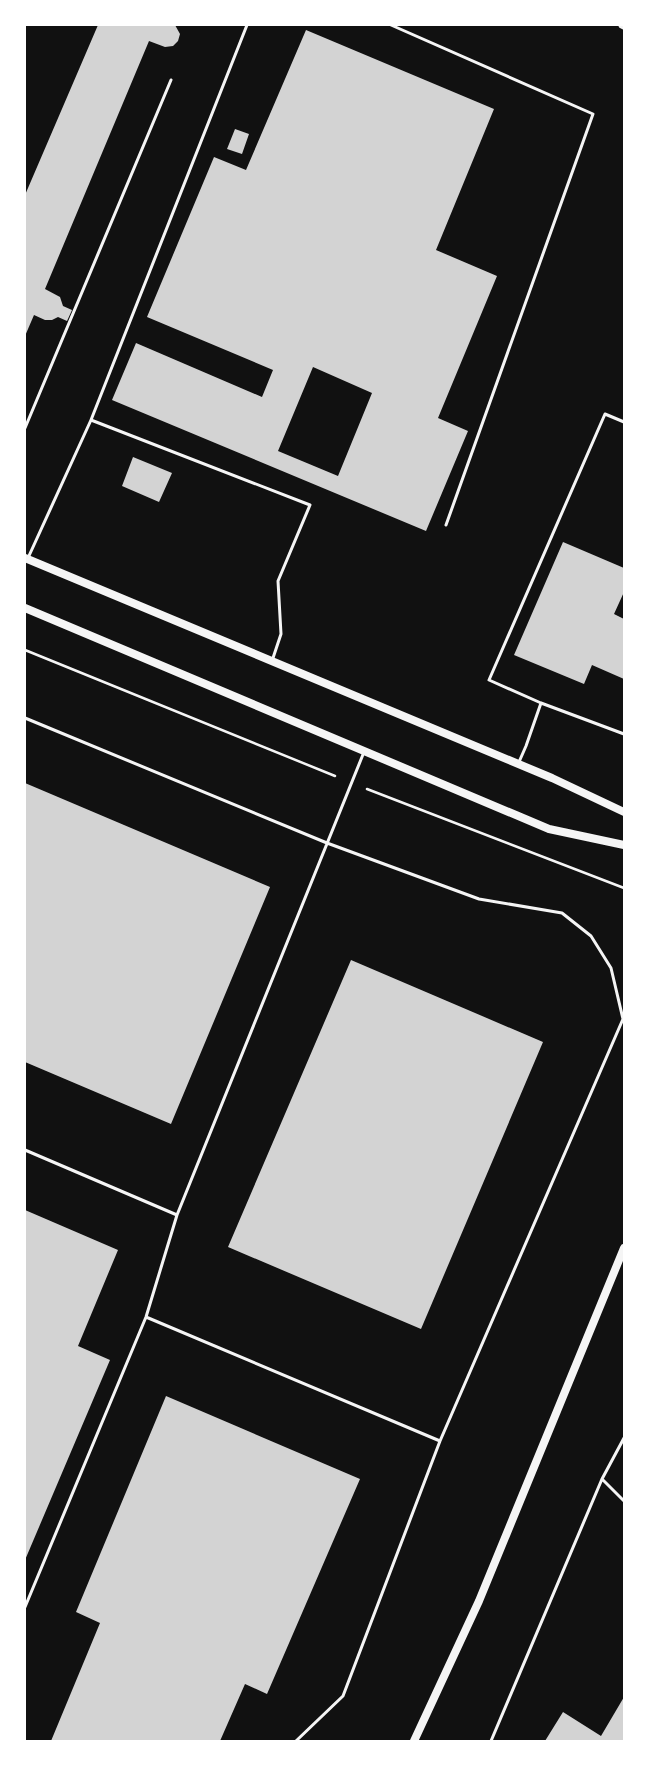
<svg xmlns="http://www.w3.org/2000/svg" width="649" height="1766" viewBox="0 0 649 1766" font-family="Mulish,sans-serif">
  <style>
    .building { fill: #d3d3d3; fill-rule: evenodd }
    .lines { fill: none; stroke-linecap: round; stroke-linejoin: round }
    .path { stroke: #f5f5f5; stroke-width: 2.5 }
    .service { stroke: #f5f5f5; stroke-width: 3 }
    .tertiary { stroke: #f5f5f5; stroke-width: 7 }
    .secondary { stroke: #f5f5f5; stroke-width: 8 }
  </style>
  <rect width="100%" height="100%" fill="#111"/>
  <path class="building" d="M98,25H175L180,34L178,41L173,46L165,47L149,41L45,289L60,297L63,306L72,310L67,321L58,317L52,320H45L34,315L25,336V195Z
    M306,30L494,109L436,250L497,276L438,418L468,431L426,531L112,400L136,343L262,397L273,370L147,317L214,157L246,170ZM313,367L372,393L338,476L278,451Z
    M235,129L249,134L242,154L227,149Z
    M133,457L172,473L159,502L122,486Z
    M563,542L624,568V592L614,614L624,619V679L592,665L584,684L514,655Z
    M25,783L270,887L171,1124L25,1062Z
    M351,960L543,1042L421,1329L228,1247Z
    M25,1210L118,1250L78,1346L110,1360L25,1560Z
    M166,1396L360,1479L267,1694L245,1684L220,1741H51L100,1623L76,1612Z
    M624,1697V1741H545L563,1712L601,1736Z"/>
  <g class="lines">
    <path class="path" d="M25,650L335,776
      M367,789L624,888"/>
    <path class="service" d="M391,25L593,114L446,525
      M91,420L247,25
      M624,422L605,414L489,680L541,703L624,734
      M25,428L171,80
      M28,558L91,420L310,505L278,581L281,634L272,661
      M25,718L327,843L479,899L562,913L591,936L611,968L623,1019L440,1441L343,1696L296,1741
      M519,762L526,746L541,703
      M25,1150L177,1215
      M146,1317L440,1441
      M602,1479L624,1501
      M25,1607L146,1317L177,1215L364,752
      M491,1741L602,1479L624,1438"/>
    <path class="tertiary" d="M622,25L624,26"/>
    <path class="secondary" d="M25,558L552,778L624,812
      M25,608L549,829L624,845
      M414,1741L479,1601L624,1248"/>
  </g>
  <rect width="649" height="1766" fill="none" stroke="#ffffff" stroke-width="52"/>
</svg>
